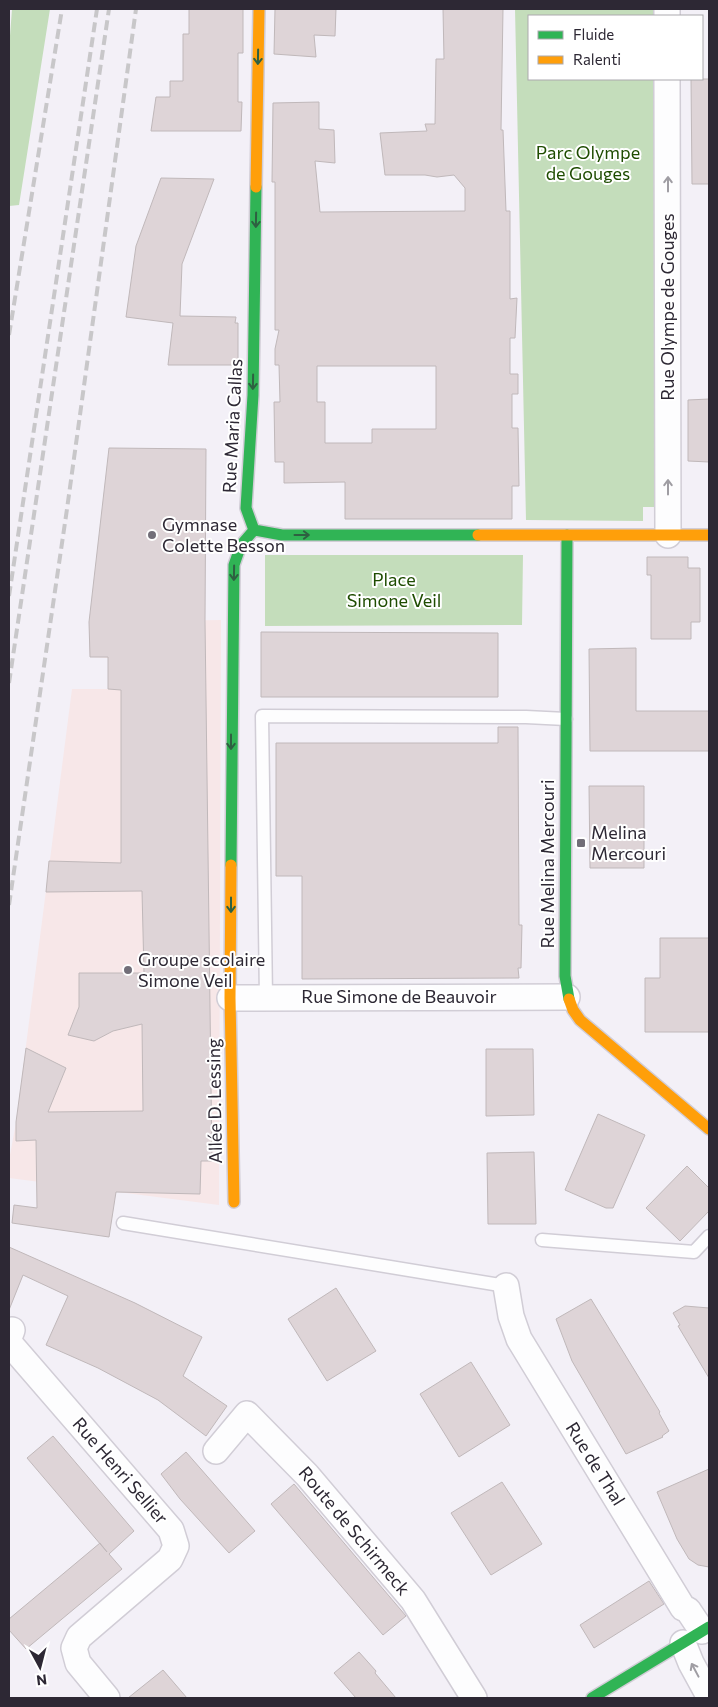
<svg xmlns="http://www.w3.org/2000/svg" width="718" height="1707" viewBox="0 0 718 1707" font-family="Commissioner,sans-serif">
  <style>
    .education { fill: #f7e7e8 }
    .green { fill: #c4ddbb }
    .building { fill: #ded4d7; stroke: #c0b8ba; fill-rule: evenodd }
    .lines { fill: none; stroke-linecap: round; stroke-linejoin: round }
    .lane-casing { stroke: #d1cdd6; stroke-width: 15 }
    .street-casing { stroke: #d1cdd6; stroke-width: 28 }
    .fast-casing { stroke: #d1cdd6; stroke-width: 14 }
    .slow-casing { stroke: #d1cdd6; stroke-width: 14 }
    .lane { stroke: #fdfdfe; stroke-width: 12 }
    .street { stroke: #fdfdfe; stroke-width: 25 }
    .fast { stroke: #30b455; stroke-width: 11 }
    .slow { stroke: #ff9f0a; stroke-width: 11 }
    .rail { stroke: #c8c7c9; stroke-width: 4; stroke-dasharray: 10 5; stroke-linecap: butt }
    .oneway { stroke: #2e6041 }
    .oneway2 { stroke: #9f9da3 }
    .poi-dot { fill: #726e78; stroke: #fff; stroke-width: 2 }
    .labels { text-anchor: middle; stroke-width: 4; stroke-linejoin: round; paint-order: stroke }
    .park-label { font-size: 18px; fill: #1e4c00; stroke: #fff }
    .street-label { font-size: 18px; fill: #2d2834; stroke: #fff }
    .poi-label { font-size: 18px; fill: #2d2834; stroke: #fff; text-anchor: start }
  </style>
  <rect width="100%" height="100%" fill="#f3f0f7"/>
  <path class="education" d="M221,620L219,1205L9,1178V1160L16,1123L72,689H108V658L90,657L89,622Z"/>
  <path class="green" d="M12,9H50L19,205L9,206V49Z
    M515,9H658V16H529V79H658L660,507H643V521L526,520Z
    M265,555H523L522,625L265,626Z"/>
  <path class="building" d="M189,9H243V53H238V102H242L241,131H151L156,97H170V81H183V34H189Z
    M275,9H336L335,36L314,35L316,57L274,54Z
    M443,9H503L501,130H503L506,211H510V299L517,298L515,338H510V374H518V394H512V428H518L519,486H512V519H345V482L284,483V462H275L274,402H280L279,365H275V349L279,330H275V182H272L273,103L319,102V129L334,130L335,163L315,161L320,212L465,211V188L454,175L437,177L425,175H385L380,133L427,131L425,124H435L436,59H444ZM317,366H436V429H372V443H325V402H317Z
    M691,79H709V184H692Z
    M161,178L214,179L182,264L180,316L236,317L235,323H238V365H168L173,323L126,317L136,246Z
    M709,399V462L688,461V400Z
    M109,448L206,449L205,621L212,1161H201L200,1194L116,1192L109,1237L12,1223L14,1205L37,1208L36,1140L16,1141V1122L26,1048L66,1068L48,1112L143,1111L142,1024L113,1031L94,1041L68,1035L79,1007V973H144L142,891L46,892L49,861L121,863V690L108,689V657H90L89,622Z
    M647,557H688V568H700V622H691V639H651V575H647Z
    M261,632L498,633V697H261Z
    M636,648V711H709V751H590L589,649Z
    M498,727H518L519,925H522L521,968H518L519,978L302,979V876H276V743H498Z
    M589,786H644V868H590Z
    M660,938H709V1032H645V978H660Z
    M486,1049H533L534,1115L486,1116Z
    M598,1114L645,1135L613,1208H606L565,1190Z
    M534,1152L536,1224H488L487,1153Z
    M687,1166L709,1188V1211L680,1241L646,1208Z
    M9,1247L135,1303L202,1337L183,1376L227,1406L206,1436L158,1400L98,1368L46,1345L68,1296L23,1275L9,1310Z
    M336,1288L376,1351L327,1381L288,1319Z
    M591,1299L660,1412L659,1413L669,1431L662,1436L663,1437L626,1454L572,1361L556,1319Z
    M685,1306L709,1308V1378L678,1326L680,1325L673,1313Z
    M471,1362L510,1425L459,1457L420,1394Z
    M53,1436L134,1531L109,1554L122,1569L26,1649L9,1630V1619L100,1543L107,1552L27,1458Z
    M186,1452L255,1531L229,1553L180,1499L161,1474Z
    M709,1469V1567L698,1565L689,1559L677,1539L657,1492Z
    M502,1482L542,1544L491,1575L451,1513Z
    M294,1484L406,1616L383,1635L271,1504Z
    M649,1581L664,1604L594,1648L580,1625Z
    M359,1652L376,1671L375,1673L396,1698H356L334,1673Z
    M163,1670L187,1698H128Z"/>
  <g class="lines">
    <defs>
      <path id="lane" d="M266,998L262,716L526,717L566,719
        M123,1223L506,1286
        M542,1240L694,1252L709,1236"/>
      <path id="street" d="M667,9V16
        M667,79L668,535
        M230,998L567,997
        M506,1286L511,1316L519,1339L683,1608L688,1610L702,1631
        M12,1330L9,1338L11,1345L171,1530L176,1546L170,1559L79,1637L74,1648L78,1663L107,1698
        M216,1451L247,1414L307,1475L413,1600L474,1698
        M683,1643L691,1663L709,1696"/>
      <path id="fast" d="M256,187L253,395L246,508L254,530L282,535H478
        M567,535L565,976L569,999
        M231,865L234,565L241,545L254,530
        M592,1698L709,1627"/>
      <path id="slow" d="M256,187L259,9
        M478,535H709
        M231,865L230,998L234,1202
        M569,999L573,1010L580,1020L709,1129"/>
    </defs>
    <use href="#lane" class="lane-casing"/>
    <use href="#street" class="street-casing"/>
    <use href="#fast" class="fast-casing"/>
    <use href="#slow" class="slow-casing"/>
    <use href="#lane" class="lane"/>
    <use href="#street" class="street"/>
    <use href="#fast" class="fast"/>
    <use href="#slow" class="slow"/>
    <path class="rail" d="M9,335L62,9
      M9,596L97,9
      M9,683L109,9
      M9,905L67,509L136,9"/>
  </g>
  <defs><path id="oneway-shaft" d="M-6 0H5M1.5-3L5.5 0L1.5 3" fill="none" stroke-width="1.6" stroke-linecap="round" stroke-linejoin="round" transform="scale(1.25)"/></defs>
  <g class="oneway">
    <use href="#oneway-shaft" transform="translate(258 57) rotate(91)"/>
    <use href="#oneway-shaft" transform="translate(256 220) rotate(91)"/>
    <use href="#oneway-shaft" transform="translate(253 382) rotate(91)"/>
    <use href="#oneway-shaft" transform="translate(302 535)"/>
    <use href="#oneway-shaft" transform="translate(234 573) rotate(91)"/>
    <use href="#oneway-shaft" transform="translate(231 742) rotate(90)"/>
    <use href="#oneway-shaft" transform="translate(231 905) rotate(90)"/>
  </g>
  <g class="oneway2">
    <use href="#oneway-shaft" transform="translate(668 184) rotate(-90)"/>
    <use href="#oneway-shaft" transform="translate(668 487) rotate(-90)"/>
    <use href="#oneway-shaft" transform="translate(695 1670) rotate(-118)"/>
  </g>
  <g class="poi-dot">
    <circle cx="152" cy="535" r="5"/>
    <rect x="576" y="838" width="10" height="10" rx="2.5"/>
    <circle cx="128" cy="970" r="5"/>
  </g>
  <g class="labels">
    <g class="park-label">
      <text x="588" y="159">Parc Olympe<tspan x="588" dy="21">de Gouges</tspan></text>
      <text x="394" y="586">Place<tspan x="394" dy="21">Simone Veil</tspan></text>
    </g>
    <g class="street-label">
      <text transform="translate(668 307) rotate(-90)" y="6">Rue Olympe de Gouges</text>
      <text transform="translate(233 426) rotate(-87)" y="6">Rue Maria Callas</text>
      <text transform="translate(548 864) rotate(-90)" y="6">Rue Melina Mercouri</text>
      <text x="399" y="1003">Rue Simone de Beauvoir</text>
      <text transform="translate(215 1101) rotate(-91)" y="6">Allée D. Lessing</text>
      <text transform="translate(595 1464) rotate(58)" y="6">Rue de Thal</text>
      <text transform="translate(120 1471) rotate(49)" y="6">Rue Henri Sellier</text>
      <text transform="translate(354 1531) rotate(50)" y="6">Route de Schirmeck</text>
    </g>
    <g class="poi-label">
      <text x="162" y="531">Gymnase<tspan x="162" dy="21">Colette Besson</tspan></text>
      <text x="591" y="839">Melina<tspan x="591" dy="21">Mercouri</tspan></text>
      <text x="138" y="966">Groupe scolaire<tspan x="138" dy="21">Simone Veil</tspan></text>
    </g>
  </g>
  <rect width="718" height="1707" fill="none" stroke="#2d2834" stroke-width="20"/>
  <rect x="528" y="15" width="175" height="65" fill="#ffffff" stroke="#aba9ae"/>
  <rect x="538" y="31" width="25" height="8" fill="#30b455" stroke="#aba9ae"/>
  <text x="573" y="40" font-size="15" fill="#2d2834">Fluide</text>
  <rect x="538" y="56" width="25" height="8" fill="#ff9f0a" stroke="#aba9ae"/>
  <text x="573" y="65" font-size="15" fill="#2d2834">Ralenti</text>
  <g transform="translate(40 1667) rotate(173)" stroke="#ffffff" stroke-width="4" paint-order="stroke">
  <path d="M0-4L9 19L0 12L-9 19Z" fill="#2d2834"/>
  <text y="-8" font-size="14" font-weight="bold" text-anchor="middle" fill="#2d2834">N</text>
  </g>
</svg>
